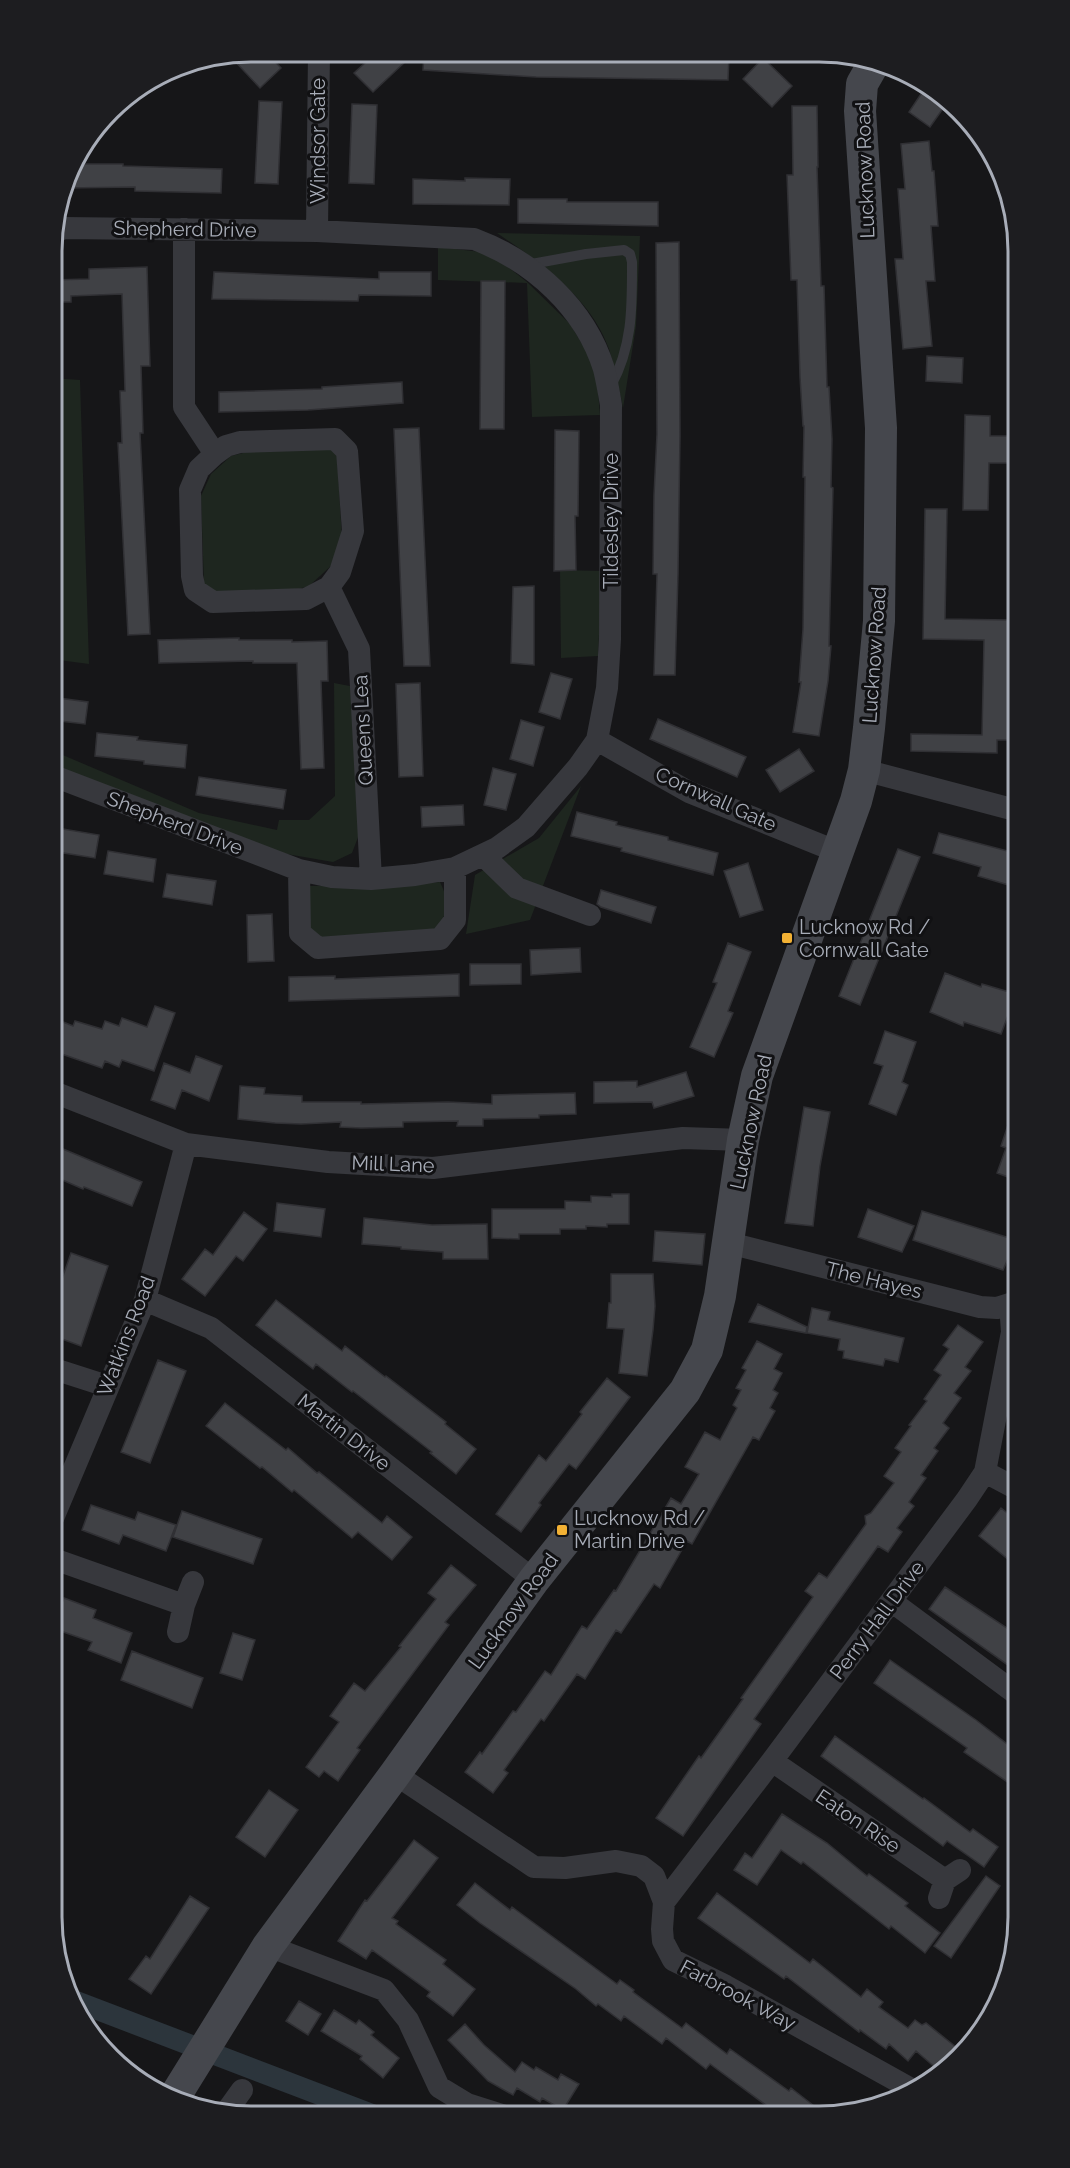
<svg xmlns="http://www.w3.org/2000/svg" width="1070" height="2168" viewBox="0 0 1070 2168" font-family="Raleway,sans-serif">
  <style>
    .green { fill: #1e261f }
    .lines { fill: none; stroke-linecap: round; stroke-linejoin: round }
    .canal { stroke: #2c353c; stroke-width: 21 }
    .building { fill: #404145; stroke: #303034; stroke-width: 1.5 }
    .lane { stroke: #37383d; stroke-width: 10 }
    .street { stroke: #37383d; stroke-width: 22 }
    .secondary { stroke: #45474d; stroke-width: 32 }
    .poi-dot { fill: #f2b134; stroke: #111113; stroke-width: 2 }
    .labels { text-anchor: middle; stroke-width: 6; stroke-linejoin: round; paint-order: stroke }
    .street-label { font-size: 20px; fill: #a8adb8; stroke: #111113 }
    .poi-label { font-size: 20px; fill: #a8adb8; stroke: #111113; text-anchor: start }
    .rim { fill: none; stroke: #a8adb8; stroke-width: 3 }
  </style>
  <rect width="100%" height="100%" fill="#161618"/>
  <path class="green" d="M497,233L640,236L636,326L623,408C619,389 615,368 609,349C591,298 541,263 497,233Z
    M438,247L490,253L527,282L570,324L596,367L600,415L532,417L527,283L438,280Z
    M51,378L80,380L89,664L51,659Z
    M326,447L337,454L342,539L333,564L308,587L275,592L217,593L204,585L201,496L211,474L231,456L263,448Z
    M560,570L602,571L598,656L561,658Z
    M334,683L355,687L360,832L352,853L333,862L275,852L51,766V750L199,813L277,830L279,820H309L335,796Z
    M581,786L530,920L466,934L475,875L539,838Z
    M440,882C451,905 447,913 435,934L317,939L307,930L306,886L397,885Z"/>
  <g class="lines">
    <path class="canal" d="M75,2001L376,2116"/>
  </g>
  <path class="building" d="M251,51H265L281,68L260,88L229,55Z
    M377,52H397L406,61L373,92L354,73Z
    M424,52L729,55L728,80L536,77L423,70Z
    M763,58L792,86L772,107L743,79Z
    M925,88L949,100L930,127L909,112Z
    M259,101L282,102L278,184L255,183Z
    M352,104L377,105L374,184L349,183Z
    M792,106H817L818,167H817L821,286H824L827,387H829L832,439L831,487L833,488L829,646H831L828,681L819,736L793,732L801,682H799L803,629L805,477H803L804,426H803L800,377L797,280H791L787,175H793Z
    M929,141L932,171H934L938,226H931L935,281H926L932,346L903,349L895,259H903L898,189H905L901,144Z
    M71,164H123V166L222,169L221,193L135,191V187L65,188Z
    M465,178L510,179L509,205L413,204V179L465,181Z
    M518,199H567V202H658V226L518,223Z
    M679,242L680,435L678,574L675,675H654L657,574H653L654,495L657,434L656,243Z
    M147,267L150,366H141L143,433H140L150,634L128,635L118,443H122L120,391H125L122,294L71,296V302H51V280L89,279V269Z
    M214,272L379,279V272H431V296L359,295L358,301L212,299Z
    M481,281H505L504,429H480Z
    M927,356L963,358L962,383L926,381Z
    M402,382L403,403L308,410L219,412V392L322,389V387Z
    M965,415L990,416V436H1019V463H989L988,510H963Z
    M419,428L430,666H404L394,429Z
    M555,430L579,431L578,516H575L576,570L554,571Z
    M925,509H947L945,619L1009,620V649H1016L1015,740H997V753L911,751V734L982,735L984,640L923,639Z
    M534,586V665L511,663L513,587Z
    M239,638V640H292V642L327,641L328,681H321L324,768L301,769L297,663H253V661L159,663L158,640Z
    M551,673L572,679L560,719L539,712Z
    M420,683L423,776L399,777L396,684Z
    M51,697L88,702L85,724L51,720Z
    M658,719L746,757L737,777L650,739Z
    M521,720L544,727L533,766L510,759Z
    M97,733L138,737L137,740L187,745L185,768L144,764V761L95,756Z
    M799,749L814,771L780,792L766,770Z
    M493,768L516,774L506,810L484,805Z
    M199,777L286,790L283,809L196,795Z
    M463,805L464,825L422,827L421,807Z
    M577,812L617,822L616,825L668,837V840L718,853L713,875L621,851L622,848L571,836Z
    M51,827L99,835L95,858L51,851Z
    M939,833L1019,854V863L1012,886L978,876L981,867L933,853Z
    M898,849L920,857L860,1005L839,996Z
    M108,851L156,859L153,882L104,874Z
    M748,863L763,910L740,917L724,871Z
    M167,874L216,881L212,905L163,897Z
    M601,890L656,907L651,923L601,907L597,904Z
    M272,914L274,961L248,962L247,915Z
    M728,943L751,952L728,1011L733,1013L714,1057L690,1047L717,983L713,982Z
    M580,948L581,972L531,975L530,950Z
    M470,964H521V984L470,985Z
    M945,973L981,987L982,984L1016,994L1001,1034L964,1022L963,1026L930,1012Z
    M459,974V996L289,1001V977L335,976V979Z
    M155,1006L175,1013L154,1071L122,1060L119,1067L105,1061L102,1068L53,1051L56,1044L51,1043V1017L73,1026L75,1021L102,1029L105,1021L119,1026L122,1018L147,1027Z
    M885,1031L916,1042L902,1082L908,1085L896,1115L869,1104L883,1066L874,1063Z
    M196,1056L222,1066L209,1101L182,1090L175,1109L151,1100L164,1063L190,1073Z
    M686,1072L694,1096L654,1108L652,1102L594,1103V1082L637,1081V1087Z
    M240,1086L265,1088L264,1094L302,1096V1102H361V1104L448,1102L492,1104V1095L575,1093L576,1114L539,1115V1118L483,1119V1126H457L458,1121L403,1122V1127L361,1128L340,1127L341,1122L301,1124L275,1123L238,1119Z
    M1016,1101H1019V1181L997,1173L1006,1148L1001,1146Z
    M804,1107L830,1112L820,1166L813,1226L785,1223Z
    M51,1144L142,1182L132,1206L84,1187L83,1189L51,1175Z
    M612,1194H629V1224H607V1227L586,1226V1229H560V1234H519V1239L492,1238V1209H565V1201L591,1202V1196L612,1197Z
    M277,1203L325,1209L321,1237L274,1231Z
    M868,1209L914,1226L902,1252L858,1237Z
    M922,1211L1016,1240L1003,1270L913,1240Z
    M244,1212L267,1229L243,1261L236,1256L205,1296L182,1279L205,1249L213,1255Z
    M364,1218L432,1225L487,1224L488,1259H443V1252L401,1249V1247L362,1244Z
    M655,1231L705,1234L702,1265L653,1261Z
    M71,1253L108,1266L81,1346L51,1335V1298L55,1299Z
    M611,1274H653L655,1306L653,1330L647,1376L619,1373L624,1329L607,1328L609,1303H611Z
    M276,1300L342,1351L345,1346L385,1377L386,1376L446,1422L445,1424L476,1449L456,1474L430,1453L432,1452L353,1391L352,1392L316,1364L313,1369L256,1325Z
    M758,1304L807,1327L806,1333L749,1322Z
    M812,1308L830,1312L828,1320L904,1338L898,1362L885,1359L883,1366L843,1358L844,1351L838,1350L840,1339L807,1333Z
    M958,1325L983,1342L965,1367L971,1371L954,1393L961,1398L943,1423L949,1428L934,1448L938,1451L921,1475L926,1478L909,1502L914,1506L897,1528L902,1532L888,1552L878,1546L754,1719L761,1724L683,1836L656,1818L699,1756L701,1758L743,1699L741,1698L813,1597L805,1591L819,1573L827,1578L866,1524L865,1516L871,1513L894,1483L884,1476L901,1452L895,1448L911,1426L909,1425L927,1401L924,1399L941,1375L934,1370L949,1349L943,1345Z
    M757,1341L782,1354L774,1369L782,1373L773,1390L778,1393L770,1408L775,1411L759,1440L753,1437L692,1544L687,1541L660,1588L654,1584L621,1633L616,1630L585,1679L577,1674L544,1721L541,1719L504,1770L508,1773L493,1793L465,1772L480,1752L482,1754L513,1711L516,1712L545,1671L551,1675L582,1626L587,1629L614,1590L616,1591L671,1498L681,1504L699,1474L685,1467L705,1432L720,1440L737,1408L733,1405L741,1390L736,1388L746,1370L742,1368Z
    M158,1360L186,1371L150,1463L121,1452Z
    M607,1378L630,1397L576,1469L569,1464L539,1503L541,1505L521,1532L496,1514L539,1455L546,1461L582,1414L580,1412Z
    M225,1403L286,1450L288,1448L317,1473L319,1472L382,1523L387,1516L412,1537L392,1560L358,1532L352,1538L294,1490L292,1492L262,1467L260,1468L206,1426Z
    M91,1505L135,1520L138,1512L176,1525L166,1551L123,1535L119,1544L82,1530Z
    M1001,1508L1019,1522V1568L979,1536Z
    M182,1511L262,1539L253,1564L173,1537Z
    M451,1565L476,1585L445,1622L449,1625L357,1748L360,1750L338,1781L324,1771L319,1777L306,1767L339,1722L330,1716L354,1683L365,1691L401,1647L399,1646L436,1599L428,1593Z
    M945,1587L1019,1636V1673L929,1609Z
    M64,1598L96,1610L93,1618L132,1633L121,1663L88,1650L92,1642L52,1628Z
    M233,1633L255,1640L242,1680L220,1673Z
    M132,1651L203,1678L192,1708L121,1680Z
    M890,1660L976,1720L1019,1753V1790L964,1752L967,1748L874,1683Z
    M835,1736L923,1799L924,1798L970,1832L973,1829L998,1847L984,1867L947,1841L943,1846L821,1756Z
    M269,1790L298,1810L265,1857L236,1837Z
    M782,1814L827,1843L867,1876L869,1874L908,1903L905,1906L940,1933L925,1953L891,1926L889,1929L803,1862L801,1864L781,1850L757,1885L734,1870L745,1853L752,1858Z
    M414,1840L438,1858L392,1918L398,1921L396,1924L446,1960L443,1964L475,1989L453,2016L427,1996L430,1992L372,1950L366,1959L338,1941L365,1900L367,1901Z
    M986,1876L1000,1886L951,1958L934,1946Z
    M475,1883L510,1910L512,1907L617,1984L620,1980L634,1990L633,1992L682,2028L686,2023L727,2054L730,2049L789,2091L791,2088L827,2116L782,2117L710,2064L706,2069L666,2038L662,2044L624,2016L621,2021L598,2004L596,2006L576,1989L480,1923L457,1905Z
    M717,1893L810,1963L813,1959L861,1997L867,1989L883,2002L879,2007L908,2028L915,2020L922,2025L926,2023L956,2047L937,2069L916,2051L908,2061L889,2044L886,2049L860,2030L859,2032L786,1976L784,1979L698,1918Z
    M190,1896L209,1908L151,1994L129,1979L146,1956L150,1959Z
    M299,2001L321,2014L308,2035L286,2021Z
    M334,2010L356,2024L359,2020L374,2032L371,2035L399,2058L383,2078L360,2059L362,2056L321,2031Z
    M465,2024L484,2045L515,2072L522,2062L534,2070L536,2067L558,2080L561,2074L579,2084L563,2110L542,2098L540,2102L517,2088L513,2095L488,2081L448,2040Z"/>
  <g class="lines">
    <path class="lane" d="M526,265L586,254L624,250L630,254L632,262C632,307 633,345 611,386
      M1015,948L1019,929"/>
    <path class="street" d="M184,229V407L215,454L199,469L190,490L192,576L195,590L213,602L306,599L329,587L359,649L371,879
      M317,231L319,51
      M215,454L226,446L240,442L335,439L347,451L353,531L340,572L329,587
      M597,740L689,792L838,852
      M864,770L1019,811
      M51,775L299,870L332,877L371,879L415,875L455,868L497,848L526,827L578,767L597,740L607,688L610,639L611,405C609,393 607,381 604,369C585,308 533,261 474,239L317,231L64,228L53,233
      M483,855L517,888L590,915
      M299,870L300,933L318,948L440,939L455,920V868
      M51,1091L186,1144L328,1162L433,1168L683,1138L743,1140
      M729,1243L980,1307L997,1308L1019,1301
      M145,1300L211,1328L534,1580
      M51,1368L107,1386
      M985,1472L1019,1490
      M51,1523L145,1300L186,1144
      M51,1558L184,1605
      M891,1601L1019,1696
      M178,1632L184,1605L193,1582
      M772,1761L945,1880
      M395,1774L534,1867L565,1868L616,1861L641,1866L654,1876L664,1902L662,1929L663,1941L673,1960L726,1986L915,2091
      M939,1898L945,1880L960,1870
      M664,1902L772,1761L967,1499L985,1472L1012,1332L1010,1304
      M268,1946L384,1990L408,2020L439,2087L467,2104L505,2116
      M224,2115L242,2090"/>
    <path class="secondary" d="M172,2101L268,1946L395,1774L534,1580L685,1391L707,1350L720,1296L743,1140L757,1076L856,801L864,770L869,728L879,621L881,428L860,111L862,84L874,63"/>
  </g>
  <g class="poi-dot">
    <rect x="781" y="932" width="12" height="12" rx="3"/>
    <rect x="556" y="1524" width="12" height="12" rx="3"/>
  </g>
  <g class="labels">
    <g class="street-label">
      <text transform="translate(318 141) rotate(-90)" y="7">Windsor Gate</text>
      <text transform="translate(865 170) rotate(-92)" y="7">Lucknow Road</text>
      <text transform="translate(185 229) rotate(1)" y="7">Shepherd Drive</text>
      <text transform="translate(611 521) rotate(-90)" y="7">Tildesley Drive</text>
      <text transform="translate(874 655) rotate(-86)" y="7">Lucknow Road</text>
      <text transform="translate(363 730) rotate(-93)" y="7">Queens Lea</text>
      <text transform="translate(716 799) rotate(24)" y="7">Cornwall Gate</text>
      <text transform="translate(175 823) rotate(21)" y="7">Shepherd Drive</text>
      <text transform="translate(751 1122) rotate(-78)" y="7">Lucknow Road</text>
      <text transform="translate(393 1164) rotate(2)" y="7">Mill Lane</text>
      <text transform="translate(874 1280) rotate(14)" y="7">The Hayes</text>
      <text transform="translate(126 1336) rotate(-69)" y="7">Watkins Road</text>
      <text transform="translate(344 1432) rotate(38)" y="7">Martin Drive</text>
      <text transform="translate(513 1611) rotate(-54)" y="7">Lucknow Road</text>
      <text transform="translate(877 1620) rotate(-53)" y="7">Perry Hall Drive</text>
      <text transform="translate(858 1821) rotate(34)" y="7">Eaton Rise</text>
      <text transform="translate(738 1995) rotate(28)" y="7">Farbrook Way</text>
    </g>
    <g class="poi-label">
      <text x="799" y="934">Lucknow Rd /<tspan x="799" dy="23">Cornwall Gate</tspan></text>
      <text x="574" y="1525">Lucknow Rd /<tspan x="574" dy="23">Martin Drive</tspan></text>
    </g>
  </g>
  <path d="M0 0H1070V2168H0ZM251 62H819A189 189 0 0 1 1008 251V1917A189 189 0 0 1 819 2106H251A189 189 0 0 1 62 1917V251A189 189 0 0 1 251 62Z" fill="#1d1d20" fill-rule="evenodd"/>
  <path class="rim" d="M251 62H819A189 189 0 0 1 1008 251V1917A189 189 0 0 1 819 2106H251A189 189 0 0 1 62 1917V251A189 189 0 0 1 251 62Z"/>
</svg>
